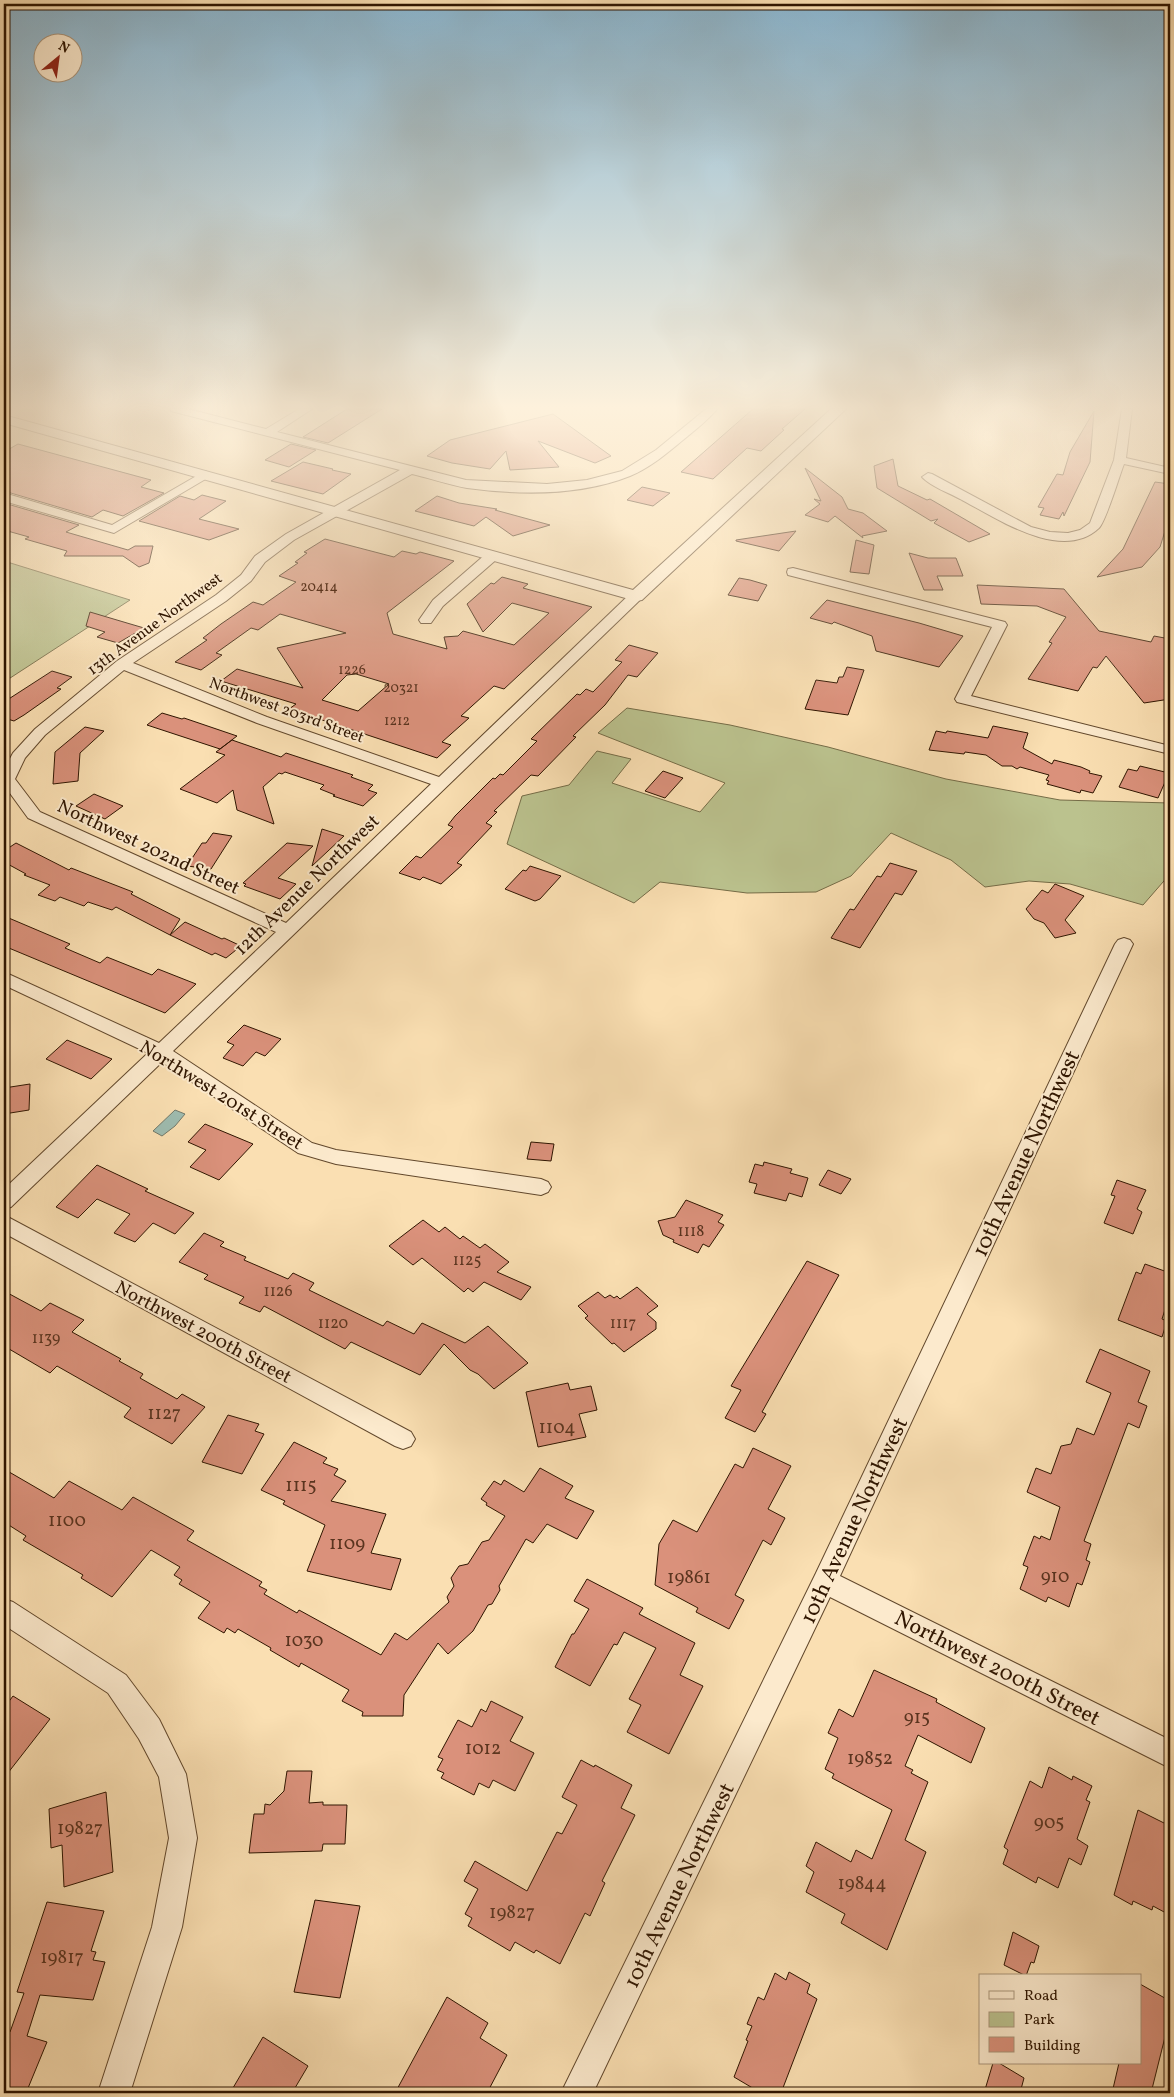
<svg xmlns="http://www.w3.org/2000/svg" width="1174" height="2097" viewBox="0 0 1174 2097" font-family="Vollkorn,serif">
  <style>
    .green { fill: #bbc28e; stroke: #756c47 }
    .water { fill: #9ebcb0; stroke: #72796a }
    .building { fill: #da917b; stroke: #2f1500; fill-rule: evenodd }
    .lines { fill: none; stroke-linecap: round; stroke-linejoin: round }
    .minor-casing { stroke: #62482c; stroke-width: 2 }
    .tertiary-casing { stroke: #62482c; stroke-width: 2 }
    .minor { fill: #fceacd; fill-rule: evenodd }
    .tertiary { fill: #fceacd; fill-rule: evenodd }
    .labels { text-anchor: middle; stroke-width: 4; stroke-linejoin: round; paint-order: stroke }
    .far-number-label { font-size: 14px; fill: #5a341f }
    .far-street-label { font-size: 16px; fill: #2f1500; stroke: #fceacd }
    .number-label { font-size: 16px; fill: #5a341f }
    .street-label { font-size: 19px; fill: #2f1500; stroke: #fceacd }
    .near-number-label { font-size: 19px; fill: #5a341f }
    .near-street-label { font-size: 22px; fill: #2f1500; stroke: #fceacd }
  </style>
  <rect width="100%" height="100%" fill="#fadfb2"/>
  <filter id="stains"><feTurbulence type="fractalNoise" baseFrequency=".004" numOctaves="4"/><feColorMatrix values="0 0 0 0 .2 0 0 0 0 .09 0 0 0 0 .02 0 0 0 .5 -.17"/></filter>
  <radialGradient id="worn" r=".72"><stop offset=".6" stop-color="#630" stop-opacity="0"/><stop offset="1" stop-color="#630" stop-opacity=".3"/></radialGradient>
  <path class="green" d="M4,561L130,600L4,682Z
    M627,708L730,725L828,747L946,779L1060,800L1170,803V874L1143,905L1070,884L1029,881L985,887L951,860L891,833L851,876L816,892L747,893L660,882L634,903L507,844L522,796L569,785L597,751L631,759L612,783L700,812L725,783L598,733Z"/>
  <path class="water" d="M175,1110L185,1114L175,1126L162,1136L153,1131Z"/>
  <path class="building" d="M347,409H382L328,443L303,437Z
    M753,409H805L782,429L784,430L761,451L747,448L713,479L681,472Z
    M1094,411L1090,462L1064,516L1063,512L1059,519L1040,515L1044,508L1038,507L1057,474L1063,475L1070,452Z
    M553,414L611,456L595,463L538,441L559,467L510,470L506,451L490,469L452,463L427,456L450,440Z
    M18,444L151,480L141,487L164,493L123,516L103,510L92,517L4,491V452Z
    M291,444L316,450L289,467L265,460Z
    M893,459L898,486L927,500L930,499L990,534L969,542L934,523L938,519L931,521L877,488L874,466Z
    M303,462L333,469L332,470L351,474L323,494L271,481Z
    M805,468L842,497L848,509L863,513L887,531L862,536L863,538L835,516L828,522L805,515L820,504L814,499L821,501Z
    M1155,482L1170,484V515L1160,547L1142,567L1097,577L1123,549Z
    M642,487L670,493L653,506L627,500Z
    M202,495L226,501L199,519L239,529L209,540L139,521L180,496L194,500Z
    M437,496L459,503L497,509L495,510L550,525L513,536L486,517L474,526L415,511Z
    M4,503L79,525L66,532L128,550L135,546H153L149,563L139,567L123,556H64L67,551L25,539L29,537L4,530Z
    M796,531L779,551L736,541V540Z
    M325,539L394,557L402,551L416,554L420,552L454,561L387,613L393,634L447,649L444,637L458,636L463,631L514,645L549,613L512,603L483,632L467,604L491,583L494,584L502,577L528,584L523,588L592,607L504,689L494,686L461,716L469,718L442,742L451,745L437,758L289,709L296,704L221,681L237,669L303,688L277,648L346,633L280,614L258,630L251,628L216,653L222,655L201,670L175,662L207,640L203,638L221,624L253,602L263,605L296,582L279,576L298,563L295,562L307,553L304,552ZM356,674L389,684L358,711L322,700L347,675Z
    M856,540L874,545L869,574L850,572Z
    M909,553L928,558H956L963,576H937L943,590H924Z
    M739,578L750,580L767,585L758,601L728,595Z
    M977,585L1064,589L1099,631L1151,642L1154,636L1170,639V699L1144,703L1106,656L1097,668L1093,667L1078,691L1028,679L1052,643L1049,642L1066,617L1037,606L981,604Z
    M827,600L919,623L963,636L939,667L876,651L872,636L834,622L832,624L810,618Z
    M90,612L127,623L144,628L118,643L97,637L105,632L86,626Z
    M629,645L658,653L637,677L628,675L605,705L573,736L576,737L538,776L531,775L494,811L497,812L486,823L492,826L457,863L462,865L441,884L423,877L420,880L399,873L416,856L421,858L453,827L448,825L455,816L493,778L495,779L500,774L503,775L537,741L531,739L577,694L580,695L586,689L593,692L622,662L615,660Z
    M847,667L864,670L848,715L805,709L816,680L837,683L839,677H843Z
    M52,671L72,677L57,688L61,689L24,715L14,721L4,718V702Z
    M162,713L182,719L184,718L237,736L220,749L147,725Z
    M993,726L1028,733L1023,748L1052,764L1054,760L1081,767L1090,771L1089,773L1102,776L1093,793L1081,790L1080,793L1047,784L1049,781L1046,780L1049,775L1020,767L1017,769L1012,766H1002L986,755L965,752L964,754L929,750L936,731L946,733L947,731L988,738Z
    M85,727L104,731L80,753L78,781L53,784L55,752Z
    M232,740L281,757L286,753L353,775L351,777L373,785L368,790L377,793L363,806L333,796L335,795L320,789L324,785L285,772L282,774L279,773L263,787L274,824L237,810L233,790L217,803L180,789L225,755L216,752Z
    M1140,766L1169,773L1158,798L1119,787L1128,769L1137,771Z
    M663,771L683,778L665,798L645,791Z
    M94,794L123,806L105,819L76,806Z
    M322,829L344,836L312,866Z
    M213,833L232,836L211,869L187,866L202,843H206Z
    M16,843L69,870L71,868L133,892L131,894L180,919L170,935L116,907L112,910L88,902L84,906L60,897L55,901L38,895L50,885L24,875L26,874L4,862V851Z
    M287,843L313,846L278,878L296,884L280,899L244,886L246,884L243,883Z
    M890,863L917,871L902,895L895,893L860,948L831,938L850,909L854,910L877,876L881,877Z
    M530,866L561,876L540,899L535,901L505,889L523,870L526,871Z
    M1055,884L1084,896L1065,920L1076,933L1055,938L1044,923L1034,919L1026,909L1042,890L1048,893Z
    M4,916L70,944L65,948L100,963L107,957L152,975L158,969L196,984L165,1013L4,946Z
    M185,922L222,939L224,938L241,946L226,958L215,953L212,955L170,935Z
    M244,1025L281,1039L265,1056L256,1052L243,1066L223,1058L234,1045L227,1042Z
    M67,1040L112,1059L91,1079L46,1059Z
    M30,1084L29,1110L4,1114V1088Z
    M205,1124L253,1144L219,1180L190,1167L206,1150L188,1142Z
    M531,1142L554,1144L551,1161L527,1159Z
    M764,1162L792,1169L790,1173L808,1178L802,1197L789,1193L786,1201L754,1193L757,1184L749,1182L755,1164L763,1166Z
    M97,1165L148,1189L145,1191L194,1213L175,1234L153,1223L135,1242L114,1233L130,1214L97,1199L78,1218L56,1207Z
    M828,1170L851,1179L841,1194L819,1185Z
    M1117,1180L1146,1190L1137,1209L1142,1212L1133,1234L1104,1223L1115,1196L1111,1195Z
    M686,1200L723,1215L718,1222L724,1225L709,1247L703,1244L698,1253L673,1242L674,1240L663,1235L658,1221L675,1217Z
    M423,1220L439,1232L445,1227L460,1239L463,1236L480,1248L485,1244L509,1262L497,1272L531,1287L521,1300L484,1282L473,1292L468,1288L464,1292L422,1258L413,1265L389,1246Z
    M204,1233L224,1242L220,1246L246,1257L244,1260L288,1279L293,1273L314,1283L309,1290L383,1326L387,1321L414,1334L422,1323L465,1343L488,1326L528,1363L494,1389L478,1374L470,1370L444,1344L420,1375L351,1342L345,1349L264,1306L260,1312L239,1303L244,1297L204,1279L208,1275L179,1262Z
    M807,1261L839,1275L762,1412L766,1414L755,1432L725,1418L741,1390L731,1386Z
    M1145,1264L1170,1273V1294L1162,1319L1167,1321L1162,1337L1118,1320L1136,1272L1141,1274Z
    M637,1287L658,1306L647,1314L656,1322V1329L624,1352L614,1343L612,1344L585,1318L588,1316L578,1306L598,1292L605,1298L610,1295L614,1298L617,1296L620,1299Z
    M4,1291L41,1311L50,1303L84,1320L72,1332L121,1359L119,1361L143,1374L140,1378L177,1399L182,1394L205,1407L172,1444L124,1417L131,1408L57,1366L50,1373L4,1346Z
    M1100,1349L1150,1371L1138,1402L1147,1406L1139,1428L1128,1423L1084,1541L1091,1544L1086,1560L1090,1562L1082,1585L1077,1583L1069,1607L1048,1597L1046,1602L1020,1589L1028,1567L1023,1565L1034,1536L1040,1539L1041,1536L1050,1540L1060,1507L1027,1492L1036,1468L1051,1474L1061,1446L1071,1444L1077,1428L1094,1435L1111,1393L1086,1382Z
    M568,1383L570,1390L591,1386L597,1410L579,1414L586,1437L538,1447L526,1392Z
    M228,1415L259,1424L255,1431L264,1434L242,1474L202,1462Z
    M294,1442L327,1458L323,1463L338,1469L334,1475L346,1481L331,1501L386,1514L371,1553L401,1559L391,1590L307,1571L325,1525L283,1504L285,1501L261,1490Z
    M753,1448L791,1466L768,1509L785,1518L771,1545L763,1540L735,1595L744,1600L729,1629L696,1612L698,1608L655,1585L659,1544L673,1520L697,1532L735,1464L743,1468Z
    M540,1468L573,1486L565,1498L594,1511L577,1539L547,1524L533,1543L526,1539L499,1586L500,1590L492,1604L488,1605L473,1631L448,1654L438,1643L404,1695L403,1716H362L363,1712L342,1701L349,1690L301,1663L299,1667L270,1650L271,1648L238,1629L235,1633L227,1628L224,1633L198,1618L210,1602L179,1584L182,1580L174,1575L180,1567L151,1550L112,1597L81,1578L83,1575L23,1540L26,1536L4,1522V1469L54,1498L69,1481L122,1510L133,1497L194,1531L187,1540L262,1582L259,1586L267,1590L264,1594L297,1613L299,1610L381,1655L395,1633L407,1640L449,1602L447,1597L454,1586L451,1578L459,1566L468,1564L482,1542L489,1540L505,1516L486,1505L487,1503L481,1499L494,1481L501,1485L504,1480L524,1492Z
    M587,1579L643,1608L639,1614L695,1643L680,1675L703,1686L669,1754L627,1732L641,1705L629,1699L656,1648L624,1632L617,1645L614,1644L590,1686L555,1667L572,1634H574L589,1609L574,1601Z
    M874,1670L937,1699L936,1702L985,1728L971,1763L918,1735L905,1766L913,1770L911,1773L928,1782L905,1840L926,1852L887,1950L841,1923L845,1914L806,1892L814,1872L806,1866L816,1842L851,1862L856,1850L872,1859L892,1810L832,1778L834,1774L825,1769L838,1738L828,1733L839,1709L853,1717Z
    M13,1696L50,1719L4,1778V1708Z
    M491,1701L523,1717L510,1741L534,1753L515,1791L493,1780L489,1788L479,1783L474,1795L441,1778L444,1773L437,1770L443,1759L438,1757L458,1720L472,1727L481,1709L486,1712Z
    M581,1760L594,1767L595,1765L632,1785L621,1808L635,1815L602,1881L605,1883L590,1916L585,1913L560,1964L536,1950L534,1953L515,1942L510,1951L468,1926L472,1918L465,1914L478,1889L464,1881L475,1861L527,1891L557,1832L562,1834L577,1805L562,1797Z
    M1049,1767L1072,1780L1073,1776L1092,1786L1086,1800L1090,1802L1077,1839L1088,1846L1081,1865L1069,1858L1058,1888L1038,1877L1036,1883L1003,1864L1008,1850L1004,1847L1030,1781L1042,1788Z
    M287,1771H312L309,1803L323,1802V1805H347L345,1844H323L322,1851L249,1853L254,1814H264L265,1804L270,1805L284,1791Z
    M106,1792L113,1872L64,1887L62,1845L51,1848L49,1809Z
    M1138,1810L1170,1826V1897L1166,1913L1153,1906L1152,1910L1133,1901L1132,1905L1114,1895Z
    M315,1900L360,1906L340,1998L294,1992Z
    M47,1902L104,1911L91,1951L96,1952L93,1960L105,1962L93,2000L40,1995L27,2036L47,2042L26,2093H4V2030L10,2032L24,1993L17,1992Z
    M1013,1932L1039,1946L1034,1963L1031,1962L1026,1976L1004,1965Z
    M789,1972L810,1984L807,1993L817,1999L781,2093H761L734,2077L748,2041L746,2040L752,2026L747,2024L758,1997L764,2000L775,1973L786,1980Z
    M1140,1984L1170,2001V2017L1151,2093H1112L1119,2063H1140Z
    M447,1997L488,2023L480,2038L507,2055L487,2093H395Z
    M263,2037L308,2066L292,2093H230Z
    M993,2063H999L1024,2078L1020,2093H984Z"/>
  <g class="lines">
    <defs>
      <path id="minor" d="M170,409H188L266,429L299,409H312L277,432L466,480L547,484L587,480L622,471L656,450L706,409H717C708,420 695,430 683,440C667,453 650,468 630,476C580,496 519,495 467,488C449,485 430,478 412,474L294,540L265,562L251,581L226,601L133,663L267,717L439,777L631,593H641L643,596L641,599L173,1051L312,1143L336,1150L541,1179L548,1182L551,1187L548,1192L541,1195L336,1164L298,1153L162,1062L11,1207L4,1209V1189L148,1053L4,985V972L159,1043L276,932L28,818L4,785V770L13,753L35,729L117,661L216,595L241,575L255,556L286,534L400,470L171,411ZM124,670L257,723L431,784L286,923L40,812L15,779L25,758L45,735Z
        M1122,409H1132L1126,458L1170,468V474L1124,464C1119,477 1106,521 1099,528C1062,563 996,518 962,500C950,493 931,487 922,477L928,473L932,474L1031,527L1050,532L1068,533L1080,530L1090,523L1114,460Z
        M205,471L209,473L211,475L209,477L114,533L4,501V493L112,525Z
        M492,552L497,553L498,556L497,559L443,606L431,623H421L419,620L433,600L487,553Z
        M793,568L1005,622L1007,625L971,696L1170,746V754L957,702L955,699L992,627L788,575L787,572L788,569Z
        M1124,938L1130,940L1133,944L840,1576L1170,1740V1768L830,1597L593,2093H561L816,1573L1115,944L1118,940Z
        M4,1215L411,1432L415,1439L411,1446L403,1449L395,1446L4,1233Z
        M4,1599L13,1602L126,1675L159,1719L186,1774L197,1838L182,1927L130,2093H98L152,1927L169,1838L159,1777L139,1739L108,1693L4,1625Z"/>
      <path id="tertiary" d="M831,409H846L642,600L636,601L4,423V415L633,590Z"/>
    </defs>
    <use href="#minor" class="minor-casing"/>
    <use href="#tertiary" class="tertiary-casing"/>
    <use href="#minor" class="minor"/>
    <use href="#tertiary" class="tertiary"/>
  </g>
  <linearGradient id="sky" x2="0" y2="1"><stop stop-color="#8ab7d2"/><stop offset="0.58" stop-color="#fdf1dc"/><stop offset="1" stop-color="#fdf1dc" stop-opacity="0"/></linearGradient>
  <rect width="1174" height="702" fill="url(#sky)"/>
  <g class="labels">
    <g class="far-number-label">
      <text x="319" y="591">20414</text>
      <text x="352" y="674">1226</text>
      <text x="401" y="692">20321</text>
      <text x="397" y="725">1212</text>
    </g>
    <g class="far-street-label">
      <text transform="translate(154 623) rotate(-36)" y="6">13th Avenue Northwest</text>
      <text transform="translate(287 709) rotate(20)" y="6">Northwest 203rd Street</text>
    </g>
    <g class="number-label">
      <text x="691" y="1236">1118</text>
      <text x="467" y="1265">1125</text>
      <text x="278" y="1296">1126</text>
      <text x="333" y="1328">1120</text>
      <text x="623" y="1328">1117</text>
      <text x="46" y="1343">1139</text>
    </g>
    <g class="street-label">
      <text transform="translate(149 846) rotate(25)" y="7">Northwest 202nd Street</text>
      <text transform="translate(306 884) rotate(-44)" y="7">12th Avenue Northwest</text>
      <text transform="translate(222 1094) rotate(32)" y="7">Northwest 201st Street</text>
      <text transform="translate(204 1331) rotate(28)" y="7">Northwest 200th Street</text>
    </g>
    <g class="near-number-label">
      <text x="164" y="1419">1127</text>
      <text x="557" y="1433">1104</text>
      <text x="301" y="1491">1115</text>
      <text x="67" y="1526">1100</text>
      <text x="347" y="1549">1109</text>
      <text x="1055" y="1582">910</text>
      <text x="689" y="1583">19861</text>
      <text x="304" y="1646">1030</text>
      <text x="917" y="1723">915</text>
      <text x="483" y="1754">1012</text>
      <text x="870" y="1764">19852</text>
      <text x="1049" y="1828">905</text>
      <text x="80" y="1834">19827</text>
      <text x="862" y="1889">19844</text>
      <text x="512" y="1918">19827</text>
      <text x="62" y="1963">19817</text>
    </g>
    <g class="near-street-label">
      <text transform="translate(1025 1153) rotate(-65)" y="8">10th Avenue Northwest</text>
      <text transform="translate(853 1520) rotate(-65)" y="8">10th Avenue Northwest</text>
      <text transform="translate(998 1667) rotate(27)" y="8">Northwest 200th Street</text>
      <text transform="translate(678 1885) rotate(-64)" y="8">10th Avenue Northwest</text>
    </g>
  </g>
  <rect width="1174" height="2097" fill="none" stroke="#fadfb2" stroke-width="20"/>
  <rect x="5" y="5" width="1164" height="2087" fill="none" stroke="#2f1500" stroke-width="2.5"/>
  <rect x="10" y="10" width="1154" height="2077" fill="none" stroke="#2f1500"/>
  <rect x="979" y="1974" width="162" height="90" fill="#fceacd" stroke="#aa957b"/>
  <rect x="989" y="1991" width="25" height="8" fill="#fceacd" stroke="#aa957b"/>
  <text x="1024" y="2000" font-size="15" fill="#2f1500">Road</text>
  <rect x="989" y="2012" width="25" height="15" fill="#bbc28e" stroke="#aa957b"/>
  <text x="1024" y="2024" font-size="15" fill="#2f1500">Park</text>
  <rect x="989" y="2037" width="25" height="15" fill="#da917b" stroke="#aa957b"/>
  <text x="1024" y="2050" font-size="15" fill="#2f1500">Building</text>
  <g transform="translate(58 58) rotate(29)"><circle r="24" fill="#fceacd" stroke="#aa957b"/>
  <path d="M0-4L9 19L0 12L-9 19Z" fill="#8f2418"/>
  <text y="-8" font-size="14" font-weight="bold" text-anchor="middle" fill="#2f1500">N</text>
  </g>
  <rect width="100%" height="100%" filter="url(#stains)"/>
  <rect width="100%" height="100%" fill="url(#worn)"/>
</svg>
